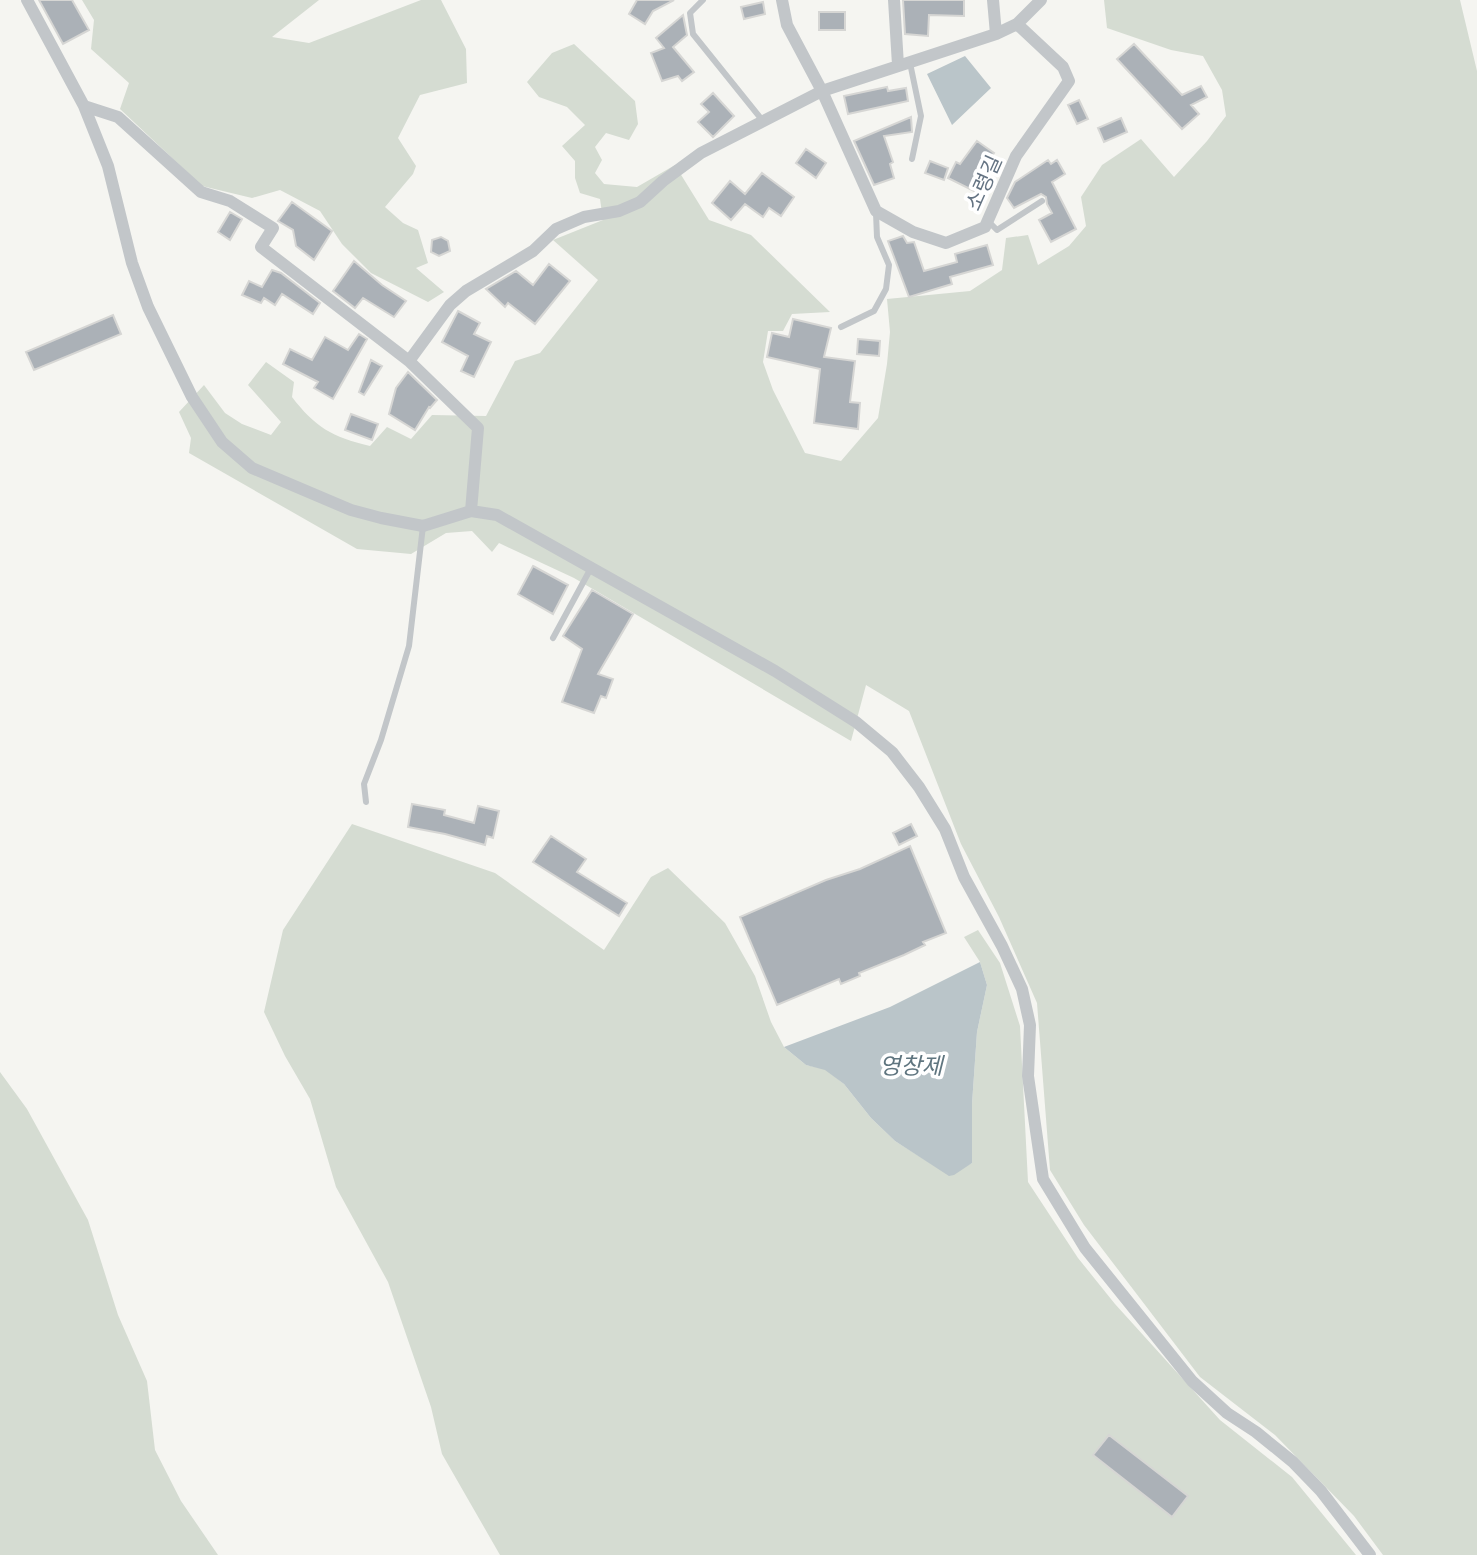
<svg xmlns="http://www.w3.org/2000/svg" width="1477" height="1555" viewBox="0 0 1477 1555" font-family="Overpass,'Noto Sans KR',sans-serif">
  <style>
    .green { fill: #d5dcd2 }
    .water { fill: #bac5c9 }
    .building { fill: #abb1b7; stroke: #d6d6d4; stroke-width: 2 }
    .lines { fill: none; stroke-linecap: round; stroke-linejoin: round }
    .service { stroke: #c2c6c9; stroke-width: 6 }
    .minor { stroke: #c2c6c9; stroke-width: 12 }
    .labels { text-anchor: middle; stroke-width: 7; stroke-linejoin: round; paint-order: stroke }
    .street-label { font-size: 21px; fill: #647382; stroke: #fff }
    .water-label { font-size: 23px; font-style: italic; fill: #5f757f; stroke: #fff }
  </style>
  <rect width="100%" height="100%" fill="#f5f5f1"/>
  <path class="green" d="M82,0H319L272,37L309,43L421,0H441L466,49L467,83L420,95L398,138L416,166L413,174L385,207L403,223L418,230L428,263L416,268L444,292L428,302L371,273L342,244L320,211L280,190L252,198L202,186L120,109L129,83L91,49L94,20Z
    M1104,0H1460L1477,71V1555H1383L1354,1516L1275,1435L1200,1377L1084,1225L1050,1170L1037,1003L999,917L961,844L909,711L866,685L851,741L574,578L499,543L492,552L472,531L446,533L411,554L357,549L189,453L191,438L179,412L204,385L225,413L242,424L271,435L281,422L248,385L266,362L294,382L292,397C315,427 332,437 370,446L387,427L411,439L432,415L486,416L515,361L540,353L598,280L553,240L603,220L600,199L580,193L575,178V161L562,146L585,125L567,107L539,97L527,82L552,53L574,44L635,101L638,124L629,140L606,133L595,147L602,160L595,173L604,184L637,187L675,165L709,220L751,235L830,312L792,314L783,331H768L763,362L773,390L805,453L841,461L878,418L887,364L890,332L887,299L970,291L1002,270L1006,238L1028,235L1038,265L1069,246L1086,226L1081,197L1102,165L1141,139L1174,177L1207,141L1226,116L1222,90L1203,56L1171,50L1107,28Z
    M352,824L495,873L604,950L651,877L668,868L725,923L755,976L771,1022L784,1047L806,1065L825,1069L844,1084L871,1118L895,1141L949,1175L972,1163V1104L977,1032L987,985L980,962L964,937L978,930L1000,963L1020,1026L1028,1182L1078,1258L1115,1304L1220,1420L1292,1477L1356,1555H500L442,1454L431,1407L388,1282L336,1187L310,1099L285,1056L264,1012L283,930Z
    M0,1072L27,1109L88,1220L118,1315L147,1381L155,1450L181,1501L218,1555H0Z"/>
  <path class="water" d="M965,56L991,88L952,125L927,74Z
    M980,962L987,985L977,1032L972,1104V1163L954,1175L949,1176L895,1141L871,1118L844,1084L825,1070L806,1065L784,1047L890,1007Z"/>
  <path class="building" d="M39,0H72L89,30L63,44Z
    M637,0H674L653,11L645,24L629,14Z
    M903,0H964V16L929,15L928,36L905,34Z
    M763,2L765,14L744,19L741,7Z
    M819,12H845V30H819Z
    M683,15L687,35L673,47L694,72L682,81L678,76L662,81L651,53L664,48L656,38Z
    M1134,44L1182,95L1201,86L1207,97L1191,105L1199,114L1182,129L1117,59Z
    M887,87L888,91L906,88L908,101L848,114L844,96Z
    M713,93L734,116L713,137L698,122L709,112L701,104Z
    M1079,100L1088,119L1077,124L1068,105Z
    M911,117L912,132L884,136L893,162L890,164L894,178L874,185L854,141Z
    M1121,118L1127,132L1104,142L1098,128Z
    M977,141L994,153L979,174L994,181L986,197L948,178L956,162L960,164Z
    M806,149L826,163L816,178L796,163Z
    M1048,160L1051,164L1057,160L1065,174L1052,182L1076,229L1051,242L1039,220L1052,213L1047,204L1046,197L1041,194L1014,208L1007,198L1015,182Z
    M930,161L948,168L944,180L925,173Z
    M762,173L794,197L781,216L769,208L763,217L745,204L731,220L712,203L730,181L745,194Z
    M292,202L332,231L314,260L296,246L293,230L278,221Z
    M230,212L242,219L230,240L218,232Z
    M903,236L907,243L914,242L924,271L957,262L955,254L987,245L993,265L950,277L952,284L909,297L888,241Z
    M441,237L448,241L450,251L439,256L431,252L432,240Z
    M354,261L382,285L406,301L394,317L363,298L355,308L333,291Z
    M549,264L570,281L535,324L508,303L505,307L486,289L516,271L533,285Z
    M272,270L281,273L320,303L313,314L282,294L275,305L264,298L261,303L242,295L249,281L262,287Z
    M458,311L480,323L474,334L491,342L474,377L461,371L468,356L442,342Z
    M113,315L121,334L34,370L26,352Z
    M793,319L831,328L824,357L855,361L850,402L860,403L858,429L814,423L820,369L767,357L772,333L789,337Z
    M359,334L367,339L333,399L314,388L318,382L283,364L290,349L312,360L325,337L348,350Z
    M858,339L880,341L879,356L857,354Z
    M371,360L382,366L364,395L359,392Z
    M408,372L437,400L430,408L429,407L415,430L389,414L396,388Z
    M351,414L378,424L372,440L345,430Z
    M533,566L568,585L553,614L518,594Z
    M592,590L633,614L598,674L613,679L606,698L601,696L594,713L562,702L582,649L563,636Z
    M412,804L445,810L444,815L474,823L478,806L499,811L493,838L487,836L485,845L445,834L408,827Z
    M911,824L917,836L899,845L893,833Z
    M551,836L586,859L577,872L627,903L619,916L533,862Z
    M910,846L946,933L923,942L925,945L904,955L859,973L860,976L841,984L839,979L777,1005L740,917L826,880L860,869Z
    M1109,1435L1188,1496L1172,1517L1093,1455Z"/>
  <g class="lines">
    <path class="service" d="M703,0L690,13L693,34L763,121
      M910,63L921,116L912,159
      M988,221L997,230L1042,201
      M841,327L874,311L886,289L889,265L877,237L876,213
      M553,638L591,568
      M366,802L364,784L381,740L409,646L423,526"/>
    <path class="minor" d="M27,0L84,106L108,166L132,263L148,307L192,397L222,442L252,468L351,510L381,518L423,526L471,511L497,515L775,671L856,722L892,752L919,787L945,829L964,877L1002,946L1022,989L1030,1025L1028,1076L1043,1179L1085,1248L1192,1381L1227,1413L1256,1432L1293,1462L1321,1491L1370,1555
      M782,0L787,25L822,91L876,211L913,232L946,243L985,227L1016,156L1069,81L1063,67L1017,24
      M894,0L898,65
      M993,0L996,34
      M84,106L118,117L201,192L230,201L273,228L261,247L409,361L450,305L466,291L533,251L556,229L584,217L619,211L640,202L663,181L701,153L822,91L996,34L1017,24L1041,0
      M409,361L478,428L471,511"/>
  </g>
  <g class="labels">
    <g class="street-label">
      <text transform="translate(984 183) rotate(-66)" y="7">소령길</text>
    </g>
    <g class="water-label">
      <text x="911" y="1074">영창제</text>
    </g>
  </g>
</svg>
